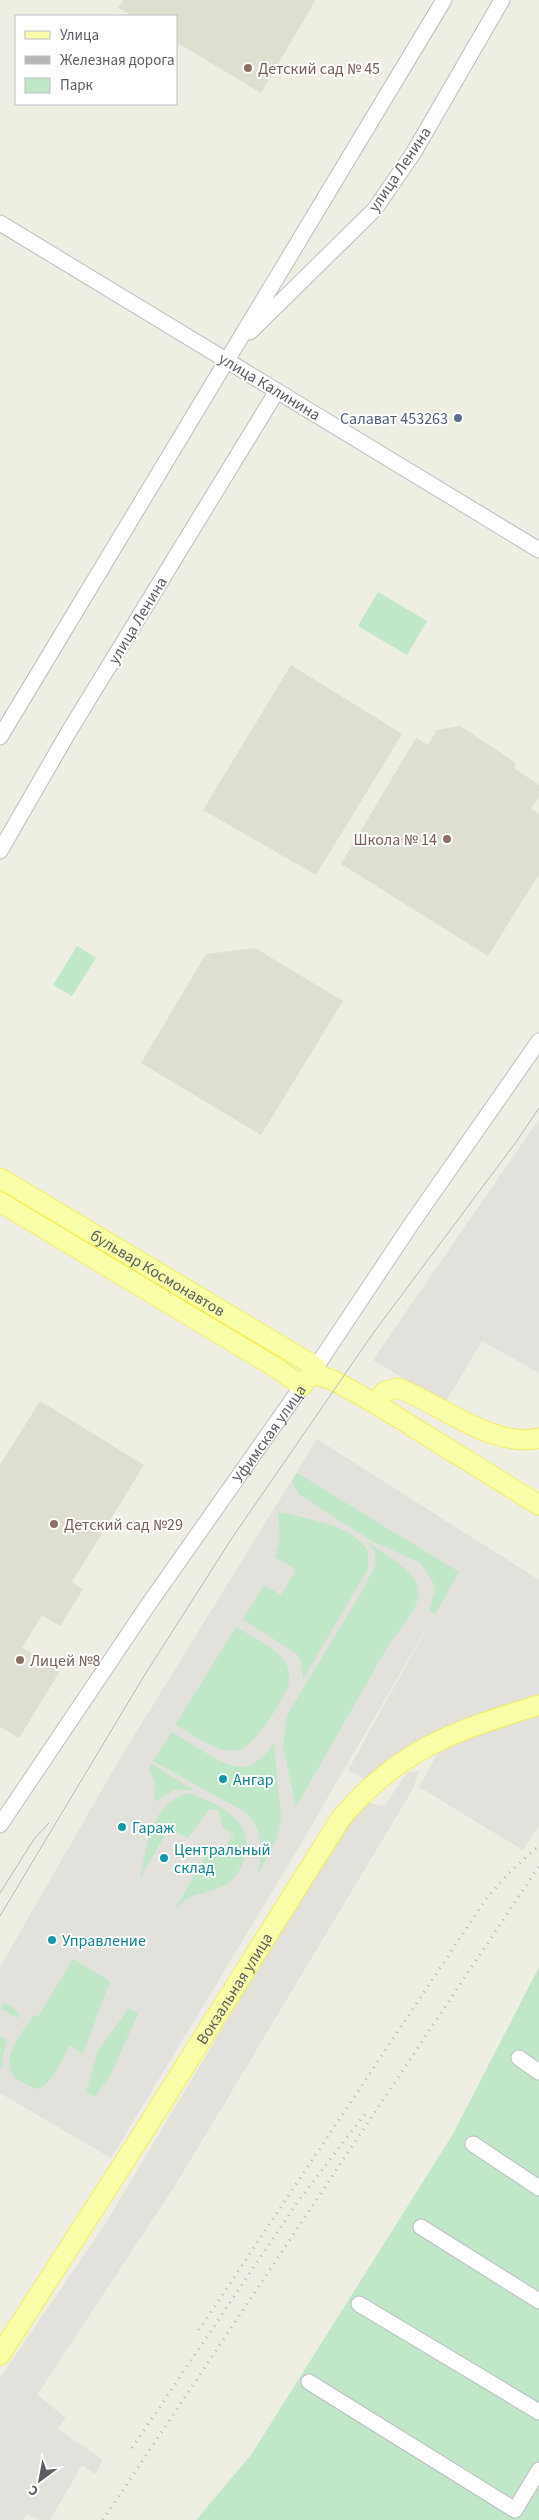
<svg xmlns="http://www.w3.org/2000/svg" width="539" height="2520" viewBox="0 0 539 2520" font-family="'Source Sans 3',sans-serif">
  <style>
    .industrial { fill: #e2e1db }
    .education { fill: #deded1 }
    .green { fill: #bfe7c8 }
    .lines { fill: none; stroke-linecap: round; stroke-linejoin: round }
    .minor-casing { stroke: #bbbcc2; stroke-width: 17 }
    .major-casing { stroke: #f5ed56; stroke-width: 21 }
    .minor { stroke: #fff; stroke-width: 15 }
    .major { stroke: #f9ffa8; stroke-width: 19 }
    .tram { stroke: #b6b6b7; stroke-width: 1 }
    .rail { stroke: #b6b6b7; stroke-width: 3; stroke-dasharray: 1 6; stroke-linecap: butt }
    .education-dot { fill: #8d6e63; stroke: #fff; stroke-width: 2 }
    .service-dot { fill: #5c6f8a; stroke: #fff; stroke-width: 2 }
    .culture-dot { fill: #0f9aa8; stroke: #fff; stroke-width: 2 }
    .labels { text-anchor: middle; stroke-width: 4; stroke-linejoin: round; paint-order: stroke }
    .education-label { font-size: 16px; fill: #785e54; stroke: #fff; text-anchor: start }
    .street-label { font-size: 16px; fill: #5b5d64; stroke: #fff }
    .service-label { font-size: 16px; fill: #4e5e75; stroke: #fff; text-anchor: end }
    .culture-label { font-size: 16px; fill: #0d838f; stroke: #fff; text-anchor: start }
  </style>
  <rect width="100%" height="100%" fill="#eeeee3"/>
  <path class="industrial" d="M539,1119V1373L482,1341L445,1403L373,1360Z
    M317,1439L539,1580V1698L366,1780L348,1770L438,1608L299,1847L111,2158L0,2093V1967L118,1762Z
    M539,1715V1825L523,1850L419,1787L440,1749L498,1724Z
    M419,1771L413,1789L176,2184L37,2395L66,2418L58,2429L103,2460L95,2474L82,2465L50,2520H40L27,2514L23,2520H0V2378L104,2226L348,1818L364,1802L384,1806L408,1772Z"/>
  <path class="education" d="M123,0H314L315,1L261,93L176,42V16H133L118,8Z
    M291,665L402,734L316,875L203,810Z
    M460,726L516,763L514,768L539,785V796L531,809L539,814V874L488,956L341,864L416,738L428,745L437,730Z
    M255,948L343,1001L261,1135L141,1063L206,954Z
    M40,1401L144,1465L72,1582L83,1589L60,1626L42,1615L22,1648L60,1671L19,1738L0,1727V1465Z"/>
  <path class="green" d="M378,592L427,621L407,655L358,626Z
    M77,946L96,958L72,996L53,985Z
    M297,1473L459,1572L435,1614L429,1611L435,1591L433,1582L421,1563L370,1540L299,1494L292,1482Z
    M278,1513H286C314,1521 351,1525 368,1551V1569L303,1679L301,1662L297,1654L243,1619L264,1585L281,1595L296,1570L275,1557L280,1540Z
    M368,1542C424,1581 437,1585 389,1644L296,1807L283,1746L287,1715L361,1593L376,1564L374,1551Z
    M236,1627C251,1637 280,1648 287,1666C289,1672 290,1682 287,1688C282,1702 253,1748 239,1750C216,1754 194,1735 176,1724Z
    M172,1732C188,1741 223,1767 241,1767C256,1767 266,1754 274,1743L281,1819L277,1838L258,1874C262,1848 265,1831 245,1812L153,1761Z
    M152,1764L194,1790H174L154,1802L155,1783L149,1768Z
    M189,1793C218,1804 257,1821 244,1859C241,1867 237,1876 230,1882C218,1890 204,1892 190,1897C185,1900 180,1905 175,1909L209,1850L220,1856L234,1834L223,1828L218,1810L210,1809L188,1838L169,1828L140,1878C148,1844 150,1803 189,1793Z
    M73,1959L111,1982C98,2005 94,2031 82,2054L70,2045C62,2058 52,2086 37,2089C30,2086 18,2081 13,2075C0,2056 24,2030 34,2015L38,2017Z
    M539,1967V2520H196L251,2455L453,2134Z
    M4,2002L20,2013L17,2018L1,2009Z
    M129,2008L138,2014L109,2078L94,2097L86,2092L98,2051Z
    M0,2036L7,2040L2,2060L3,2069L0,2067Z"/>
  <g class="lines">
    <defs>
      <g id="minor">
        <path d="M0,223L539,550"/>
        <path d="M250,332L375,209L414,152L502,0"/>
        <path d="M0,737L444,0"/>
        <path d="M0,851L68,733L277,391"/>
        <path d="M316,1367L412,1223L539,1041"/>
        <path id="s1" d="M0,1825L146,1608L302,1386"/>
        <path d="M519,2058L539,2072"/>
        <path d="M473,2144L539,2188"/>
        <path d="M421,2227L539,2301"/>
        <path d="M359,2304L539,2412"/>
        <path d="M309,2382L515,2510L539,2470"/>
      </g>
      <g id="major">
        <path id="s2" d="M0,1178L316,1367L302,1386L275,1367L0,1202"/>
        <path d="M311,1373L333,1380L376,1404L539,1505"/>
        <path d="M376,1404L384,1392L398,1388C439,1403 493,1449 539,1438"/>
        <path id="s3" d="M0,2355L141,2136L341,1818C400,1748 455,1731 539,1705"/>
      </g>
    </defs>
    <use href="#minor" class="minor-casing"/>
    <use href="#major" class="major-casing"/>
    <use href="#minor" class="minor"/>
    <use href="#major" class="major"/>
    <path class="tram" d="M0,1893L34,1839L49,1823
      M0,1916L144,1676L232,1538L374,1332L516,1142L539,1108"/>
    <path class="rail" d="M199,2330L486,1899L506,1876L539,1845
      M132,2448L299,2200L365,2114
      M103,2520L539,1866"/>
  </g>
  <g class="education-dot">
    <circle cx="248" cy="68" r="5"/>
    <circle cx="447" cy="839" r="5"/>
    <circle cx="54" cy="1524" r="5"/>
    <circle cx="20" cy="1660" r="5"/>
  </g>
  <circle class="service-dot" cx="458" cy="418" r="5"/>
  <g class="culture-dot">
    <circle cx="223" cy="1779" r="5"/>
    <circle cx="122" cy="1827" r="5"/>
    <circle cx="164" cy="1858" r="5"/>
    <circle cx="52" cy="1940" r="5"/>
  </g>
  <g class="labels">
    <g class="education-label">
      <text x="258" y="74">Детский сад № 45</text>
      <text x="437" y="845" text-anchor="end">Школа № 14</text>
      <text x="64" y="1530">Детский сад №29</text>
      <text x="30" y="1666">Лицей №8</text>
    </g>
    <g class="street-label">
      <text transform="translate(399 169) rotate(-56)" y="6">улица Ленина</text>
      <text transform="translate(270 386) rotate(31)" y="6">улица Калинина</text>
      <text transform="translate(137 620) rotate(-59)" y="6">улица Ленина</text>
      <text dy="6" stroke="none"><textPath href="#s2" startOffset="184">бульвар Космонавтов</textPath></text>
      <text dy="6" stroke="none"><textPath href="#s1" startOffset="475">Уфимская улица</textPath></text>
      <text dy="6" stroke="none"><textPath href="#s3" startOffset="435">Вокзальная улица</textPath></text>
    </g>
    <g class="service-label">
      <text x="448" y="424">Салават 453263</text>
    </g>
    <g class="culture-label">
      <text x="233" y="1785">Ангар</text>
      <text x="132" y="1833">Гараж</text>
      <text x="174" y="1855">Центральный<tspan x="174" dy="18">склад</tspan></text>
      <text x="62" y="1946">Управление</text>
    </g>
  </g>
  <rect x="15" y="15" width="162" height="90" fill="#ffffff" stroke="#bdbec1"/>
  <rect x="25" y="31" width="25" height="8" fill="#f9ffa8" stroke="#bdbec1"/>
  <text x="60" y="40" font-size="15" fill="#5b5d64">Улица</text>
  <rect x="25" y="56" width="25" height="8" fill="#b6b6b7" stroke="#bdbec1"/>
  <text x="60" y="65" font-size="15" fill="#5b5d64">Железная дорога</text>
  <rect x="25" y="78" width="25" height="15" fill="#bfe7c8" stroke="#bdbec1"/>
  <text x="60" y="90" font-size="15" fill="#5b5d64">Парк</text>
  <g transform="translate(40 2480) rotate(212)" stroke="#ffffff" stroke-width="4" paint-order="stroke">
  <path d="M0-4L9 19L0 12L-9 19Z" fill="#5b5d64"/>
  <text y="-8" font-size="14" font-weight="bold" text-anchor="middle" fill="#5b5d64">С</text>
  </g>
</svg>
